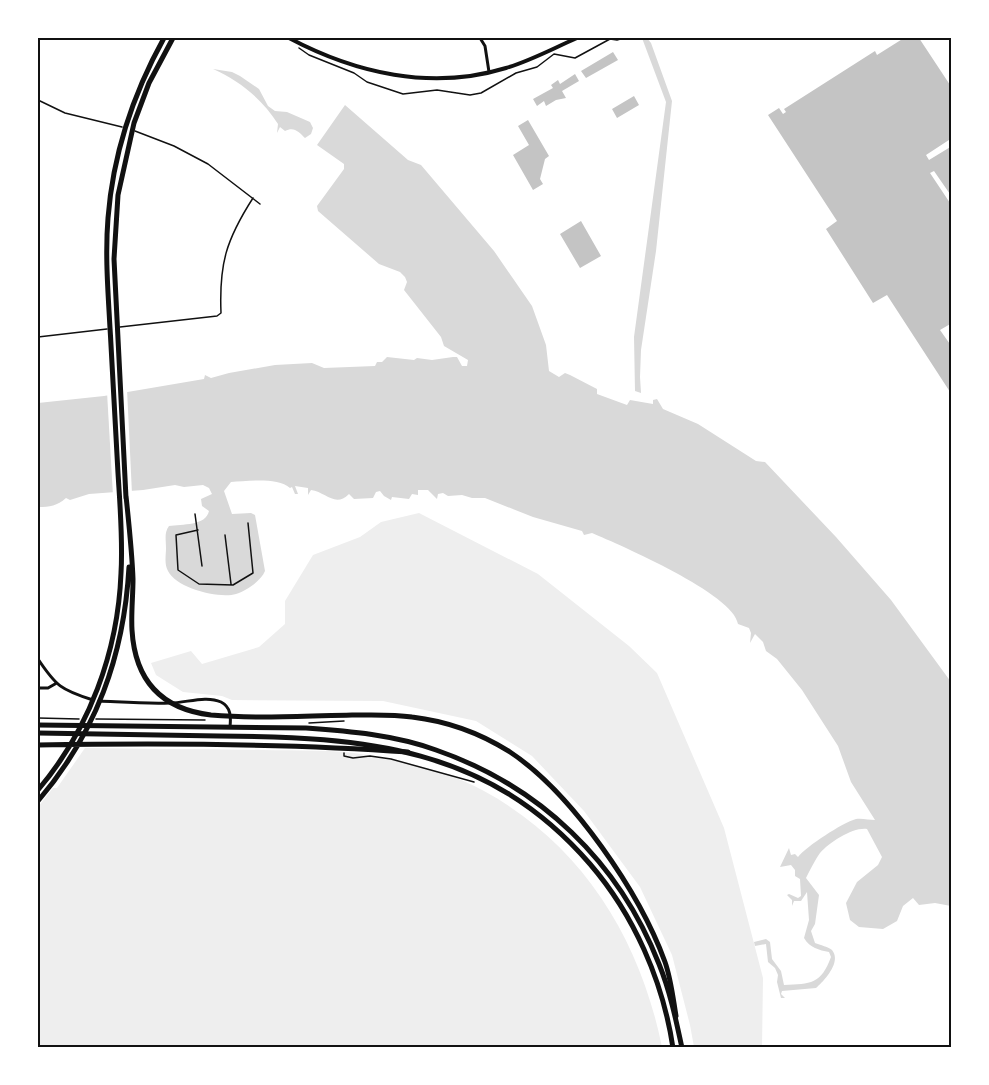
<svg xmlns="http://www.w3.org/2000/svg" width="989" height="1085" viewBox="0 0 989 1085" font-family="Barlow,sans-serif">
  <style>
    .green { fill: #eee }
    .water { fill: #d9d9d9 }
    .pier { fill: #fff }
    .building { fill: #c4c4c4 }
    .lines { fill: none; stroke-linecap: round; stroke-linejoin: round }
    .path { stroke: #111; stroke-width: 1.5 }
    .service { stroke: #111; stroke-width: 1.5 }
    .minor { stroke: #111; stroke-width: 3 }
    .tertiary { stroke: #111; stroke-width: 4 }
    .trunk { stroke: #111; stroke-width: 5 }
    .motorway { stroke: #111; stroke-width: 5 }
    .neatline { fill: none; stroke: #111; stroke-width: 2 }
  </style>
  <rect width="100%" height="100%" fill="#fff"/>
  <path class="green" d="M419,513L538,574L629,646L657,673L724,828L763,978L762,1047H694L690,1025L672,955L640,887L584,811L532,756L476,721L383,701L232,700L222,696L183,692L156,675L151,663L191,651L202,664L259,647L285,624V601L313,555L360,537L381,522Z
    M85,748C144,749 203,749 262,750C297,751 332,749 367,755C406,762 448,771 484,791C583,845 640,939 662,1047H38V807L53,788H57Z"/>
  <path class="water" d="M642,38H647L651,43L672,101L656,251L641,350L640,377L641,393L635,391L634,337L666,102Z
    M213,69L232,72L240,76L259,89L268,106L275,111L287,112L310,122L313,128L311,134L305,138C299,132 294,126 285,131L280,127L277,133L278,124C262,99 240,81 213,69Z
    M345,105L408,160L421,165L494,251L532,306L546,345L549,371L559,377L565,373L570,375L597,389V394L627,405L630,400L653,404V400L657,399L663,409L698,424L756,461L765,462L836,537L891,600L951,682V906L935,903L919,905L913,898L903,906L897,921L883,929L859,927L850,920L846,903L857,882L878,865L882,857L867,829C853,827 830,842 820,853C815,860 810,870 806,878L819,895L815,924L811,931L815,943C820,945 829,947 832,950C842,962 824,981 816,988L782,991L781,994L785,998H781L777,982L778,975L775,968L768,962L766,944L755,946L754,942L766,939L770,942L772,959L781,971L784,985C811,984 821,984 831,957L829,952C819,950 810,948 804,938L809,920L807,892L801,901H794L792,906V900L787,895L789,894L798,898L801,896L800,879L795,876V870L791,865L780,867L789,848L791,855L795,854L798,857C807,846 842,823 856,819C862,818 869,820 875,820L851,782L838,746L802,690L777,659L766,651L763,642L755,634L750,643L751,633L749,628L738,624C734,594 620,545 592,533L584,535L582,531L533,517L485,498H472L462,495L448,496L443,493L438,494L437,499L428,490H418V495L412,494L409,499L392,497L391,500L384,496L380,491L376,492L373,498L354,499L349,494C335,508 326,492 311,490L308,495V488L295,486L298,494H295L292,487L290,488C278,477 247,481 231,482L224,491L232,514L251,513L255,515L265,571C261,581 246,591 236,594C219,599 176,588 168,571C164,564 166,555 166,548C166,539 164,533 169,526C182,524 206,526 209,511L202,506L201,499L212,494L209,488L203,485L184,487L175,485L143,490L89,494L70,500L66,498C57,506 50,507 38,507V403L104,396L204,379L205,375L211,378L229,373L275,365L312,363L324,368L375,366L377,362H382L387,357L414,360L417,358L432,360L453,357H457L462,366H467L468,360L444,346L441,337L404,290L407,282L405,277L400,272L379,264L318,211L317,206L344,169V164L317,145Z"/>
  <path class="pier" d="M127,389L132,494L113,496L107,392Z"/>
  <path class="building" d="M904,38H919L952,88V138L926,155L929,160L952,146V197L934,171L930,173L952,206V323L940,330L952,347V395L887,295L873,303L826,229L837,221L768,115L779,108L783,114L786,112L784,109L875,51L877,55Z
    M613,52L618,60L586,78L581,71Z
    M575,74L579,81L562,91L566,98L556,100L546,106L544,101L537,106L533,99L553,88L551,85L558,80L560,84Z
    M634,96L639,105L617,118L612,109Z
    M528,120L549,156L545,159L540,179L543,184L533,190L513,155L529,145L518,126Z
    M581,221L601,256L580,268L560,234Z"/>
  <g class="lines">
    <path class="path" d="M299,48L309,55L354,73L367,82L403,94L437,90L470,95L481,93L516,73L537,67L554,54L575,58L610,39L617,40L624,38
      M195,514L202,566
      M198,530L176,535L178,570L199,584L233,585L253,573L248,523
      M225,535L231,584
      M38,718L79,719
      M96,719L205,720
      M309,723L344,721
      M344,753V756L353,758L370,756L391,759L474,782"/>
    <path class="service" d="M38,100L65,113L122,127
      M135,131L174,146L208,164L260,204
      M120,327L217,316L221,313C219,264 226,240 253,198
      M38,337L107,329"/>
    <path class="minor" d="M480,38L485,46L489,72
      M38,659C56,686 61,690 93,700
      M38,688H48L55,684
      M99,701C122,702 146,704 170,703C186,703 206,695 221,702C231,707 231,717 230,727"/>
    <path class="tertiary" d="M289,38C355,73 431,91 506,68C530,61 554,48 577,38"/>
    <path class="trunk" d="M38,725L306,728C349,731 395,735 436,750C540,786 619,862 659,964C670,991 676,1020 682,1048
      M38,733C98,734 158,735 219,736C364,737 488,746 590,864C634,915 663,981 673,1048"/>
    <path class="motorway" d="M126,496C129,524 132,552 133,579C133,596 131,613 132,630C135,681 161,709 211,715C258,719 306,716 352,715C372,715 392,714 412,717C446,721 480,733 510,752C572,793 640,893 665,962C671,979 673,998 676,1016
      M126,498L114,259L118,195L134,123L149,83L173,38
      M38,745C161,743 285,743 408,752
      M38,790C89,730 118,652 121,573C123,540 120,506 118,473C115,424 113,376 110,328C108,291 105,255 108,218C113,154 133,94 164,38
      M38,801C96,733 124,656 129,567"/>
  </g>
  <rect width="989" height="1085" fill="none" stroke="#ffffff" stroke-width="78"/>
  <rect x="39" y="39" width="911" height="1007" class="neatline"/>
</svg>
